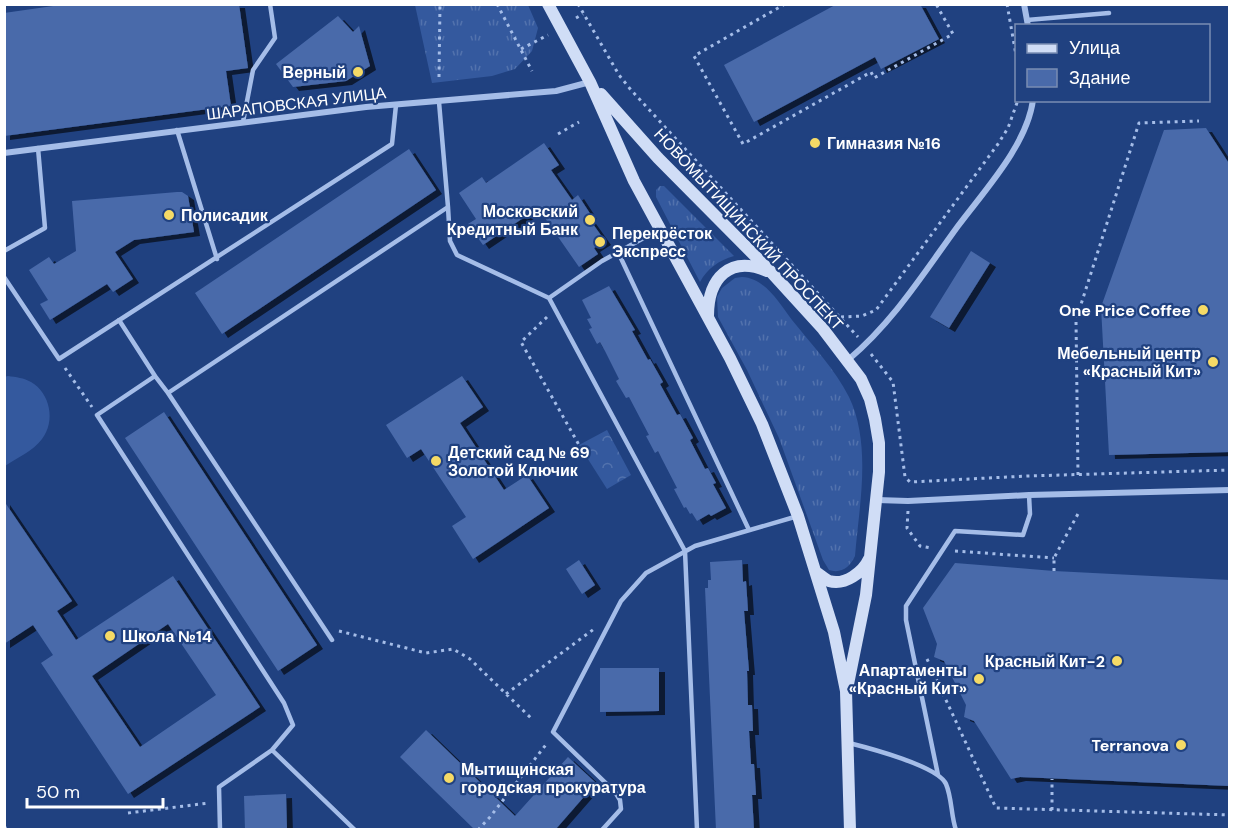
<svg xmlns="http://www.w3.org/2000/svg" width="1234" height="834" viewBox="0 0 1234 834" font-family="'DM Sans',sans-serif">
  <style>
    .grass { fill: url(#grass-tufts) }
    .park { fill: url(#park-crowns) }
    .pitch { fill: #34599e }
    .building { fill: #496aaa; fill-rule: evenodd; filter: url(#shadow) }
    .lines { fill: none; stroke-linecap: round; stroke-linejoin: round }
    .path { stroke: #a5bde8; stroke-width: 3; stroke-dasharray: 3 4.5; stroke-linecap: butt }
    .service { stroke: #a5bde8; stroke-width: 4.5 }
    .minor { stroke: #a5bde8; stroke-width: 6 }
    .secondary { stroke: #d0ddf6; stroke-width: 12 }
    .poi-dot { fill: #f5da66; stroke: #204180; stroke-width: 2 }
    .labels { text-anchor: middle; stroke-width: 4.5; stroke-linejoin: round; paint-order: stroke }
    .poi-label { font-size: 16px; font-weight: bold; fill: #fff; stroke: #204180; text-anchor: end }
    .street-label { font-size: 16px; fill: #fff; stroke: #204180 }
  </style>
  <defs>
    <pattern id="grass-tufts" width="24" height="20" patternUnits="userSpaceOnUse" patternTransform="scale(1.5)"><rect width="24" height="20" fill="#34599e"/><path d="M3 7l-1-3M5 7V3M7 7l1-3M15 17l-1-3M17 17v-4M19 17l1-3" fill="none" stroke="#5272ad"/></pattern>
    <pattern id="park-crowns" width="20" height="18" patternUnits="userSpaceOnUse" patternTransform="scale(1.5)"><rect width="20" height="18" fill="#34599e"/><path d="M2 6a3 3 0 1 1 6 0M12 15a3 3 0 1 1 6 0" fill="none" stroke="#5272ad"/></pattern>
    <filter id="shadow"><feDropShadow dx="6" dy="4" stdDeviation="0" flood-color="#0009"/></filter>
  </defs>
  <rect width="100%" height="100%" fill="#204180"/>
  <path class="grass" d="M415,5H528L538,28L532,51L515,69L492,76L432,83Z
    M660,186H664L734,256C719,260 707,269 700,282L656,197V190Z
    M742,277C765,278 779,303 792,320C812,345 835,369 849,397C872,445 859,506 855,556C850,567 841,574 829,570L823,560L779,438L747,370L718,317L717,297L722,288L735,278Z"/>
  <path class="park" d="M607,430L631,475L607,489L579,445Z"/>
  <path class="pitch" d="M8,376C16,377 24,378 31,382C50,393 56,421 42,439C33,451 17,458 5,466L4,377Z"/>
  <path class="building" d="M67,4H239L248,68L226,71L231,106L4,136V13Z
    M837,4H920L939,39L881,69L875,57L754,122L724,65Z
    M338,16L353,32L359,26L370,66L346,81L293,87L276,64Z
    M1206,128L1230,165V452L1109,455L1101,307L1164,130Z
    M544,143L559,165L551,170L572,200L578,195L591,215L588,217L605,241L594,248L598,254L579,267L538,208L483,245L468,224L476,219L459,193L482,177L486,183Z
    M409,149L436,190L222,334L195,293Z
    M177,192H182L188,196L194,232L134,240L115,252L133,279L113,292L107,284L50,320L40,304L48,300L29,270L49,257L54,264L76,251L72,201Z
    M971,251L990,263L949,328L930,317Z
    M609,286L635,330L632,331L648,360L650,359L663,382L660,384L677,415L680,414L693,438L690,440L705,469L708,468L716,483L713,484L726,508L711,516L709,514L697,521L692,513L690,514L686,507L684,508L674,489L677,488L662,459L658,451L655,453L646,436L649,435L629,397L626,398L616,381L619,379L605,351L600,342L597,344L589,329L592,328L587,319L591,318L582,300Z
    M462,376L483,407L460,423L504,490L527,475L549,508L473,559L452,526L466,517L421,449L407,458L386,425Z
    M164,412L317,645L278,671L125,438Z
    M4,501L72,601L57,611L76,640L173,576L260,707L128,794L41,663L53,655L33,625L4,644ZM168,624L216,695L140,747L92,676Z
    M579,560L595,585L582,594L566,569Z
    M742,560L743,582L746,581L748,611H744L749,671H747L748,705H752L753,731H749L751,764H754L756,795H752L754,830H716L705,588H708V580H711L710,562Z
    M955,563L1054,571L1230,580V786L1020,777L1011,779L974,721L964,717L966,705L944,661L934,657L937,644L923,608Z
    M600,668H659V711L600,712Z
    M426,730L515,816L568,757L596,783L555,830H475L400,757Z
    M286,794L287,830H245L244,796Z"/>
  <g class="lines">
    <path class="path" d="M497,4L532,71
      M578,4L619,75L631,90L858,337
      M785,4L694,56L743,144L871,72L874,78L953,34L936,4
      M1007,4L1016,55
      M576,18L583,14
      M521,49L548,35
      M439,77L440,4
      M558,134L579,122
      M547,317L521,342L579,445
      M841,317L862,316L876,310L998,144L1008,128L1018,100
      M871,354L893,382L905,477L910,482L1028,476L1230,470
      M65,368L92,407
      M1078,475L1076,320L1139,123L1199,121
      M908,511L907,528L920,546L931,548
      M955,551L1054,558
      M1054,571V558L1079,512
      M339,631L426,653L453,649L470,659L533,720
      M927,659L996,808L1230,815
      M506,694L594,629
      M1052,810V779
      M128,813L209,803
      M4,826L7,830
      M478,830L490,817L548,742"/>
    <path class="service" d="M1027,20L1109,13
      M243,122L253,70L275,38L270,4
      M177,130L217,259
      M448,207L450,241L457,255L549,298L602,261L660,229
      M4,251L45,228L38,148
      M618,252L749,530
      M4,277L59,359L392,144L396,105
      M549,298L685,551L697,830
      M119,320L155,376
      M168,393L155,376L97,415L284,703L293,725L272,750L355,830
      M332,640L168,393L448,207L439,102
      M849,743C869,748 938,766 946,784C952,798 951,816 956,830
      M938,775L906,620V606L955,531L1023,535L1030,514L1029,495
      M220,830L219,787L272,750
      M602,830L621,809L620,800L615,792L553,732L621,601L646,573L695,546L798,516"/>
    <path class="minor" d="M1024,4L1028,26
      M4,153L366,107L556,91L590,82
      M848,360C894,321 923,274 958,226C984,191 1027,145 1033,100
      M877,500L908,501L1029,495L1230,490"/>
    <path class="secondary" d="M548,4L590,82L634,181L730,358L762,424L798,516L834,632L846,691L850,830
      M601,94L658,158L771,272L823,329L861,379L870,399L875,419L879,443V472L866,595L848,684
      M708,316C708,278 730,255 767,271
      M816,572C820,575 825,579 829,581C845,586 863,572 869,559"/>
  </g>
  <g class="poi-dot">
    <circle cx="358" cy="72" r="6"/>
    <circle cx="815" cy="143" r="6"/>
    <circle cx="169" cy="215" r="6"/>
    <circle cx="590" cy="220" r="6"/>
    <circle cx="600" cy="242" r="6"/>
    <circle cx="1203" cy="310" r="6"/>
    <circle cx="1213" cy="362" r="6"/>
    <circle cx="436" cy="461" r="6"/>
    <circle cx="110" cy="636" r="6"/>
    <circle cx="1117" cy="661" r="6"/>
    <circle cx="979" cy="679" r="6"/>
    <circle cx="1181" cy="745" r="6"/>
    <circle cx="449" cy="778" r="6"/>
  </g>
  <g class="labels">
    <g class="poi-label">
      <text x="346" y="78">Верный</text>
      <text x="827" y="149" text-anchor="start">Гимназия №16</text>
      <text x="578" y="217">Московский<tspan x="578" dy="18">Кредитный Банк</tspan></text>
      <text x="181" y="221" text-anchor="start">Полисадик</text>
      <text x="612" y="239" text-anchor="start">Перекрёсток<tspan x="612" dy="18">Экспресс</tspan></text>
      <text x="1191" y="316">One Price Coffee</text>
      <text x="1201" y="359">Мебельный центр<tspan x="1201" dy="18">«Красный Кит»</tspan></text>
      <text x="448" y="458" text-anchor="start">Детский сад № 69<tspan x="448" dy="18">Золотой Ключик</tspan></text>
      <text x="122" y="642" text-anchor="start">Школа №14</text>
      <text x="1105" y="667">Красный Кит-2</text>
      <text x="967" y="676">Апартаменты<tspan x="967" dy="18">«Красный Кит»</tspan></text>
      <text x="1169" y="751">Terranova</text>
      <text x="461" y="775" text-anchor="start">Мытищинская<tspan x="461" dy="18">городская прокуратура</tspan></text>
    </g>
    <g class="street-label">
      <text transform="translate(296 103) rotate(-7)" y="6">ШАРАПОВСКАЯ УЛИЦА</text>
      <text transform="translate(749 229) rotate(47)" y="6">НОВОМЫТИЩИНСКИЙ ПРОСПЕКТ</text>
    </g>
  </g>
  <rect width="1234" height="834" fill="none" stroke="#ffffff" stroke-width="12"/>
  <rect x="1015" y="24" width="195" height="78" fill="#204180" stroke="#798db3" stroke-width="1.5"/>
  <rect x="1027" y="44" width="30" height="9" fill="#d0ddf6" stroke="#798db3" stroke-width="1.5"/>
  <text x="1069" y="54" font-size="18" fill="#ffffff">Улица</text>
  <rect x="1027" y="69" width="30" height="18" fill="#496aaa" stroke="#798db3" stroke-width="1.5"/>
  <text x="1069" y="84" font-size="18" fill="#ffffff">Здание</text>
  <path d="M27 798v9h136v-9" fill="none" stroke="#ffffff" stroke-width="3"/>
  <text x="36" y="798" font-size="18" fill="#ffffff" stroke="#204180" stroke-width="4.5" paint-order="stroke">50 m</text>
</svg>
